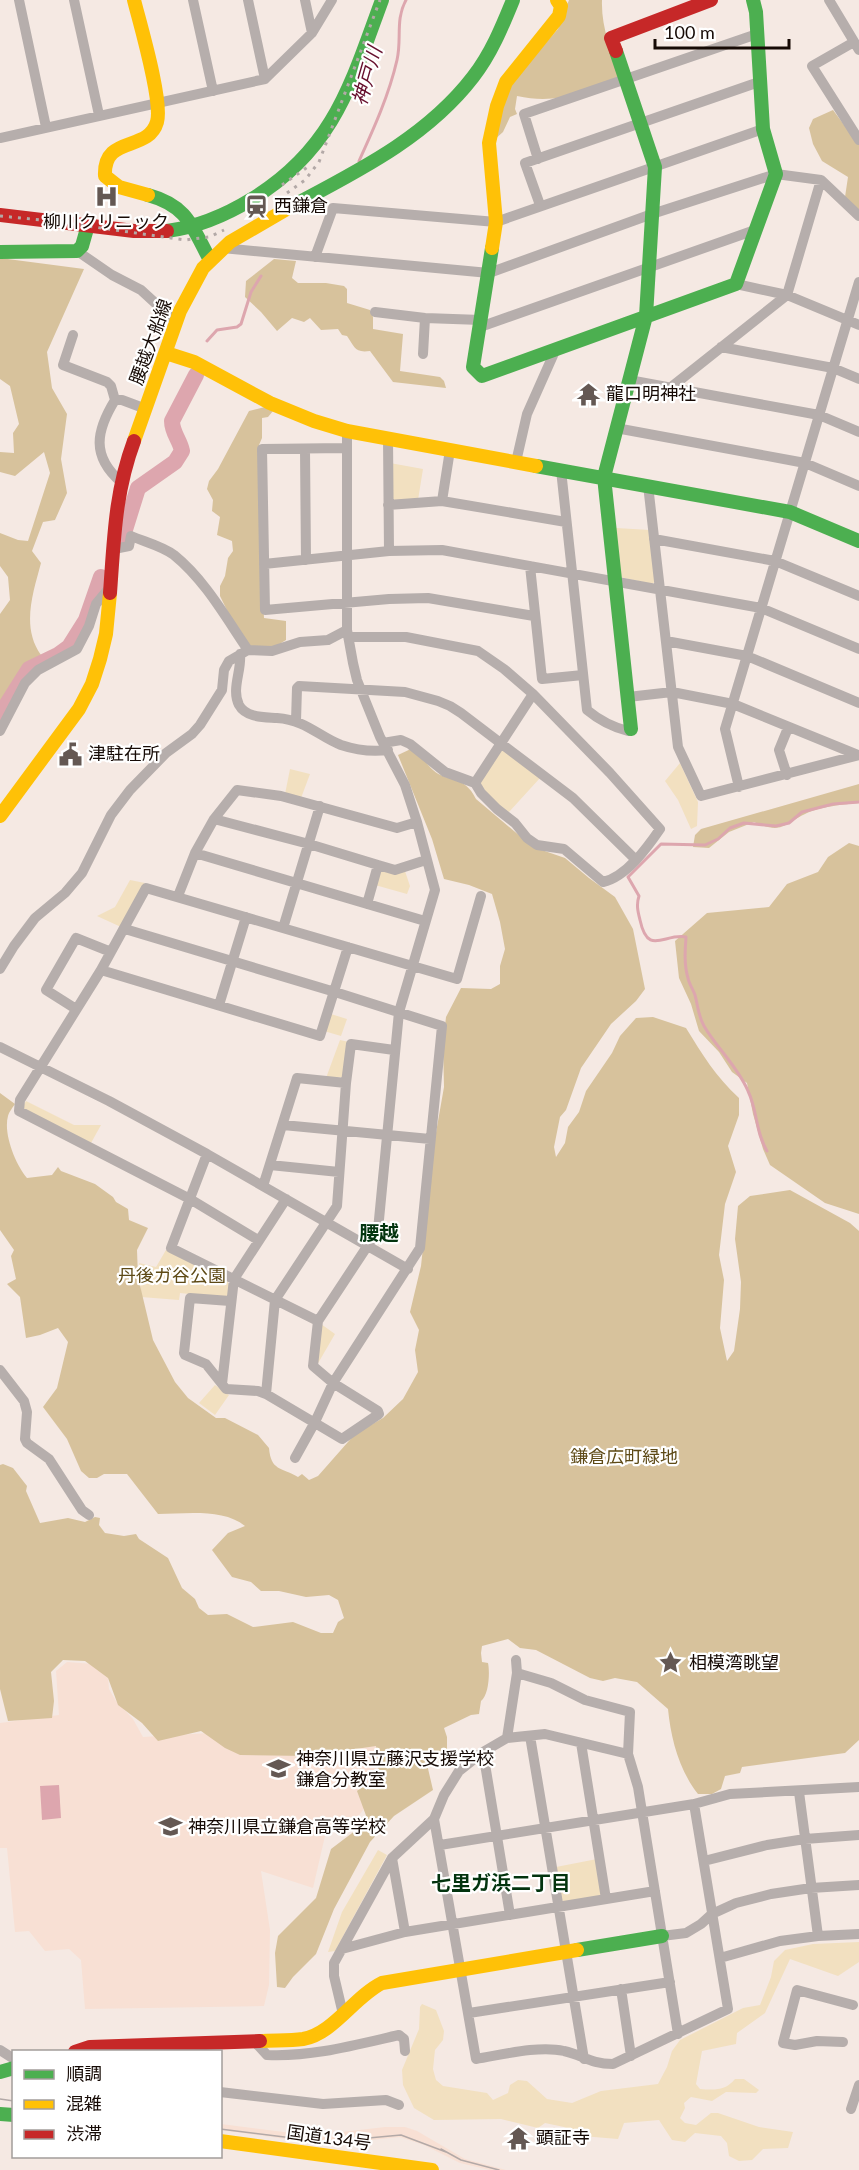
<svg xmlns="http://www.w3.org/2000/svg" width="859" height="2170" viewBox="0 0 859 2170" font-family="Lato,'Noto Sans JP',sans-serif">
  <style>
    .built { fill: #f8e0d4 }
    .green { fill: #f2e0c0 }
    .forest { fill: #d7c29c }
    .water { fill: #dda6ae }
    .lines { fill: none; stroke-linecap: round; stroke-linejoin: round }
    .stream { stroke: #dda6ae; stroke-width: 3 }
    .river { stroke: #dda6ae; stroke-width: 16 }
    .street { stroke: #b6aeac; stroke-width: 10 }
    .fast { stroke: #4caf50; stroke-width: 14 }
    .slow { stroke: #ffc107; stroke-width: 14 }
    .jam { stroke: #c62828; stroke-width: 14 }
    .tram { stroke: #b3a9a7; stroke-width: 1.5 }
    .rail { stroke: #b3a9a7; stroke-width: 3; stroke-dasharray: 3 6; stroke-linecap: butt }
    .labels { text-anchor: middle; stroke-width: 4.5; stroke-linejoin: round; paint-order: stroke }
    .poi-label { font-size: 18px; fill: #160a05; stroke: #fff; text-anchor: start }
    .street-label { font-size: 18px; fill: #160a05; stroke: #fff }
    .park-label { font-size: 18px; fill: #5e4a16; stroke: #fff }
    .water-label { font-size: 20px; font-style: italic; fill: #660f2d; stroke: #fff }
    .neighbourhood-label { font-size: 20px; font-weight: bold; fill: #03340f; stroke: #fff }
  </style>
  <rect width="100%" height="100%" fill="#f5e9e3"/>
  <path class="built" d="M67,1662L107,1665L109,1689L116,1701L133,1719L143,1737L209,1733L380,1744L383,1783L357,1818L325,1836L313,1888L261,1871L270,1930L269,1985L264,2006L85,2009L81,1960L69,1949L45,1951L29,1931L15,1932L7,1848H0V1723L59,1715L56,1671Z
    M221,2124L292,2133L325,2134L385,2127H405L417,2131L465,2159L506,2170H490L460,2163L424,2145L400,2137L332,2144H321L221,2130Z"/>
  <path class="green" d="M390,463L423,469L418,500L393,502Z
    M616,528L650,530L656,581L652,584L620,577Z
    M503,750L540,778L509,812L494,803L479,782L499,751Z
    M680,763L698,802L697,826L691,829L678,800L665,781Z
    M290,769L310,774L301,798L285,794Z
    M383,870L405,871L410,886L407,894L375,885L378,872Z
    M130,880L145,883L121,927L97,916L115,907Z
    M331,1014L347,1019L341,1036L324,1031Z
    M340,1040L349,1042L344,1077L326,1078Z
    M26,1101L74,1125H101L91,1143L22,1108Z
    M166,1250L227,1280L229,1285L228,1296L226,1298L180,1293L179,1300L141,1297L139,1263L156,1267Z
    M321,1324L335,1334L317,1365Z
    M215,1385L229,1395L215,1415L199,1403Z
    M378,1850L387,1855L335,1951L328,1952L342,1912Z
    M597,1859L602,1893L599,1896L565,1902L561,1900L556,1867Z
    M859,1942V1962L838,1976L790,1959L765,2013L737,2033L736,2044L702,2051L696,2084L700,2089C715,2090 725,2091 735,2079H744L759,2090L756,2093L726,2092L712,2101L691,2097L684,2103L685,2108L680,2118L685,2123L696,2125L711,2113H718L759,2127L793,2132L788,2148L763,2149L752,2160L739,2161L729,2156L727,2143L721,2136L695,2133L685,2142L672,2140L659,2120L624,2123L618,2139L582,2136L564,2127L545,2123L538,2128L501,2119L434,2120L414,2108L403,2085L402,2070L419,2029L420,2007L422,2004L436,2010L444,2031L443,2040L435,2050L433,2069L436,2080L443,2086L487,2093L493,2100L508,2093L510,2085L518,2080L527,2081L547,2099L572,2103L601,2091L658,2084L667,2067L672,2051L680,2040L743,2008L760,2005L771,1977L774,1961L785,1950L813,1944Z"/>
  <path class="forest" d="M569,0H602C601,27 611,51 620,76C582,92 558,105 517,96L515,109L517,114L510,117L503,132L493,141L507,87L558,29Z
    M833,110L859,145V212L845,197L848,177L822,161L813,144L809,128L813,119Z
    M0,258L84,269L47,352L52,388L67,414L61,459L67,493L55,520L43,522L32,551L41,563C33,593 21,627 41,655C22,668 12,688 0,707V614L10,600L8,577L0,566V533L18,540L28,541L50,473L44,452L15,476L0,472V452L14,453L13,433L19,424L10,386L0,379Z
    M274,259L296,261L292,278L298,283H326L344,286L347,289V303L370,310L373,317V329L403,334L400,371L440,377L444,381L446,388L393,382L370,351C354,353 355,347 347,336L342,335L338,329L321,330L310,318L304,322L292,318L277,331L261,312L245,297L246,281Z
    M265,407L273,411L268,417L262,418V438L259,445L261,567L264,618L286,621V640L265,653L246,649L220,596V586L225,576L228,558L233,551L232,541L217,535L220,517L212,511L213,500L207,489L209,481L218,469L249,411Z
    M415,747C421,754 426,764 433,770C447,783 464,774 476,799L533,847L565,858L589,878L615,897L633,929L645,989L636,1001L611,1024L581,1068L566,1110L560,1117L554,1147L556,1157L565,1143L568,1127L579,1112L586,1091L612,1053L620,1036L636,1018L653,1017L686,1028C702,1054 716,1077 739,1098V1115L728,1146L736,1172L725,1204L719,1255L724,1280L720,1328L727,1361L734,1351L740,1309L741,1282L735,1239L738,1206L750,1196L790,1190L850,1223L859,1231V1740L845,1753L742,1767L740,1773L725,1776L721,1789L712,1794H698C679,1770 671,1739 668,1709L637,1682L615,1678L603,1681L590,1678L536,1650L520,1648L508,1639L482,1646L481,1653L482,1662L488,1663C490,1672 489,1695 481,1701L479,1714L471,1715L444,1728L447,1737V1751L433,1753L426,1760L433,1790L394,1816L370,1842L334,1909L316,1954L293,1977L285,1988L277,1987L275,1953L278,1936L316,1898L331,1849L368,1821L357,1791L363,1785L380,1783L376,1746L308,1756L240,1755L225,1748L201,1731L158,1741L142,1723L118,1705L108,1678L85,1661L63,1660L51,1672L54,1701L52,1718L8,1721L0,1689V1465L3,1464L13,1468L27,1486L26,1491L40,1523L68,1518L85,1522L95,1517L100,1518L99,1525L105,1533L124,1536L136,1534L139,1539L168,1558L182,1588L195,1599L199,1608L208,1615L227,1614L253,1627L293,1622L321,1633H333L338,1622L344,1618L338,1600L329,1595L306,1597L279,1591H261L251,1582L232,1577L212,1550L228,1533L245,1526C223,1508 184,1514 158,1514L127,1474H104L97,1478H89L81,1471L67,1439L43,1407L57,1388L68,1342L58,1328L40,1335L26,1338L20,1297L7,1284L16,1279L11,1256L14,1250L0,1230V1093L15,1104C13,1107 9,1112 8,1116C3,1134 16,1165 27,1178L52,1175L58,1167L61,1171L95,1184L113,1197L116,1202L128,1209L129,1220L148,1228L137,1250L138,1277L153,1340L175,1382L188,1398L216,1418H225L258,1435L269,1448C271,1471 281,1467 298,1477L302,1474L309,1480L318,1476L355,1434L383,1418L403,1399L418,1372L415,1350L419,1330L410,1312L421,1266L434,1144L444,1087L443,1044L446,1017L461,988L491,989L500,984V966L505,949L500,922L492,894L469,885L444,879L432,839L398,755Z
    M859,784V803C845,804 819,807 807,813C783,824 783,835 754,822L729,832L709,848L693,847L695,835L701,829Z
    M849,843L859,846V1214L825,1203L770,1165L763,1149L753,1114L747,1083L732,1072L719,1052L699,1031L691,1004L679,978L675,941L707,913L769,907L787,884L818,872L828,857Z"/>
  <path class="water" d="M59,1785L61,1818L42,1820L40,1786Z"/>
  <g class="lines">
    <path class="stream" d="M359,161C374,128 389,95 397,60C402,39 395,20 406,0
      M207,341L217,330L237,327L241,324L251,292L261,276
      M767,1151C755,1131 758,1112 748,1091C738,1067 716,1047 704,1026C698,1015 698,1006 695,995C693,989 689,984 688,978C684,965 685,951 686,937C664,933 648,957 640,920C638,912 636,905 639,896L628,877L661,844L705,845L718,839L730,828L744,823L776,826L789,823L802,812L833,804L859,802"/>
    <path class="river" d="M123,536L138,488L175,462L182,451C180,440 172,433 172,421L196,375
      M0,715L29,669L58,655L69,647L86,620L101,577"/>
    <path class="street" d="M19,0L46,127
      M74,0L99,115
      M193,0L213,91
      M248,0L265,79
      M305,0L312,33
      M829,0L859,50
      M854,42L812,66L859,140
      M0,138L265,79L312,33L332,0
      M538,159L524,114L757,34
      M540,205L525,163L759,82
      M222,248L489,273L652,214L776,174L821,180L859,216
      M77,251L112,275L141,290L177,323
      M315,257L333,208L496,222L763,129
      M736,284L787,295L859,325
      M375,312L425,318L481,320
      M480,327L755,230
      M73,335L63,365L107,382L111,386L115,400
      M721,347L833,368L859,379
      M423,354L425,318
      M629,380L819,415L859,432
      M670,388L787,295L821,180
      M616,428L805,463L859,486
      M388,438L389,551
      M346,448L262,449L265,610L389,599L428,598L534,616
      M305,450L306,560
      M516,462L527,414L555,351
      M561,470L587,710C599,720 612,727 628,731L631,729
      M121,482C91,456 96,431 115,400H122L146,409
      M648,485L678,747L701,796L859,755
      M442,501L450,450
      M388,505L442,501L566,522
      M654,539L775,561L859,596
      M114,549L129,546L131,536C145,542 162,546 174,555C205,580 226,618 248,650
      M264,564L389,551L442,550L761,608L859,649
      M530,566L542,679L583,675
      M349,637H406L478,651L504,669L533,694L610,773L660,829C647,848 626,877 603,882L564,849L537,845L527,838L515,823L497,809L481,793L475,783L533,694
      M666,641L747,656L859,703
      M240,654C242,670 231,689 239,705C246,718 265,717 277,718C306,720 318,736 341,745C356,750 372,752 388,750
      M628,697L672,692L733,704L858,755
      M296,721L297,688L299,686L405,692L438,701L450,706L461,713L573,798L635,859
      M0,731L25,683L38,670L77,649L89,626L96,604L111,586
      M383,743L401,740L410,744L445,772L475,783
      M787,775L779,750L788,728
      M739,787L725,729L859,282
      M214,819L309,844L378,865L367,904
      M195,853L425,921
      M378,865L395,870L426,860
      M178,896L195,853L214,819L237,790L281,796L397,828L417,822
      M283,928L320,806
      M125,929L335,992L442,1026L420,1248L333,1383L315,1422L295,1458
      M0,969L14,946L35,918L65,893L82,873L111,815L130,790L166,753L192,734L200,725L222,690L224,670L229,661L248,650L272,651L300,642L328,640L347,630
      M101,970L320,1036L348,947
      M219,1005L246,917
      M76,1009L46,990L76,938L111,952
      M0,1047L109,1101L207,1154L408,1269
      M283,1125L430,1139
      M207,1154L171,1248L318,1321
      M270,1165L339,1172
      M263,1186L297,1078L346,1083L351,1044L394,1050
      M258,1240L190,1199L19,1111L20,1100L101,970L146,888L457,979L481,896
      M230,1301L190,1298L184,1353L185,1355L206,1364L226,1389L258,1391L266,1394L342,1439L379,1414L378,1411L333,1383L313,1366L318,1321L378,1230L399,1012L435,890L417,822L405,785L380,737L357,680L353,663L347,630V431
      M0,1370L24,1401L27,1412L25,1439L27,1443L49,1459L82,1510L89,1515
      M222,1384L234,1279L286,1199
      M266,1394L275,1300L337,1206L346,1083
      M517,1673L551,1683L585,1700L630,1712L628,1754
      M530,1736L584,2059
      M507,1738L517,1673L516,1660
      M581,1743L606,1899
      M483,1752L510,1915
      M799,1792L818,1936
      M434,1819L476,2059C501,2055 539,2045 564,2051C583,2055 590,2064 613,2064L728,2009L694,1804
      M440,1845L694,1804L730,1794L859,1787
      M392,1858L405,1932
      M704,1861L767,1845L805,1839L859,1835
      M662,1936L686,1933L701,1924L712,1914L736,1903L771,1894L811,1888L859,1885
      M342,1949L405,1932L655,1891
      M720,1958L780,1941L818,1936L859,1934
      M621,1989L631,2056
      M469,2013L670,1982
      M343,2014L334,1976V1963L392,1858L434,1819L444,1795L459,1771L483,1752L507,1738L545,1734L628,1754L638,1787L678,2034
      M254,2041L267,2055C312,2057 355,2045 399,2035L404,2039L405,2051
      M843,2042L817,2041L795,2045L783,2043L797,1990L853,2005
      M0,2050L14,2059
      M220,2092L323,2104L386,2100L399,2105
      M851,2109L859,2085"/>
    <path class="fast" d="M616,51L655,167L646,316L604,477L631,729
      M148,195C188,206 192,227 210,260
      M292,206C358,171 427,137 473,77C491,54 502,27 513,0
      M167,231C198,227 226,215 252,199C334,149 351,84 382,0
      M492,248L473,367L482,376L736,284L776,174L763,129L756,12L753,0
      M0,252L77,251L82,246L88,225
      M536,466L790,512L859,541
      M577,1950L662,1936
      M0,2072L14,2068
      M0,2114L14,2115"/>
    <path class="slow" d="M134,0C140,24 163,101 157,122C148,153 103,134 105,176L119,187L148,195
      M492,248L496,222L489,143L497,106L506,82L559,16L561,6L557,0
      M166,353L194,362L270,403L314,421L347,431L536,466
      M134,441L180,311L203,268L230,242L292,206
      M0,816L79,709L92,684L100,659L106,634L110,593
      M260,2041C274,2040 289,2041 303,2039C333,2034 354,1997 382,1983L577,1950
      M220,2141L432,2170"/>
    <path class="jam" d="M616,51L611,38L711,0
      M0,215L134,231H167
      M110,593C114,539 115,492 134,441
      M75,2052L90,2047L260,2041"/>
    <path class="tram" d="M0,2099L14,2101
      M220,2129L325,2142L401,2135L446,2152
      M441,2149L461,2160L499,2170"/>
    <path class="rail" d="M282,185L309,166
      M287,193L305,180L319,162L380,0
      M0,216L52,221L185,240L209,237L224,230"/>
  </g>
  <defs>
    <symbol id="hospital-bare" viewBox="-9 -9 18 18"><path d="M-5-5h3v3.5h4V-5h3V5h-3V1.5h-4V5h-3Z" fill="#645853" stroke="#fff" stroke-width="2.5" paint-order="stroke"/></symbol>
    <symbol id="station-bare" viewBox="-9 -9 18 18"><path d="M-3-6H3Q5-6 5-4V2Q5 4 3 4L4.5 6H3L1.5 4h-3L-3 6H-4.5L-3 4Q-5 4-5 2V-4Q-5-6-3-6ZM-3.5-4v3h7v-3ZM-3.5 1v1.5H-2V1ZM2 1v1.5H3.5V1Z" fill="#645853" stroke="#fff" stroke-width="2.5" paint-order="stroke"/></symbol>
    <symbol id="temple-bare" viewBox="-9 -9 18 18"><path d="M0-6L5-2H3V0L6.5 2.5H4V6H1.5V3h-3V6H-4V2.5H-6.5L-3 0V-2H-5Z" fill="#645853" stroke="#fff" stroke-width="2.5" paint-order="stroke"/></symbol>
    <symbol id="civic-bare" viewBox="-9 -9 18 18"><path d="M-.6-6.5H3V-4.5H.6V-3L4-1V1h2V6H-6V1h2V-1L-.6-3ZM-1.2 2.5V6h2.4V2.5Z" fill="#645853" stroke="#fff" stroke-width="2.5" paint-order="stroke"/></symbol>
    <symbol id="sight-bare" viewBox="-9 -9 18 18"><path d="M0-6L1.8-2.2L6-1.7L2.9 1.2L3.7 5.4L0 3.3L-3.7 5.4L-2.9 1.2L-6-1.7L-1.8-2.2Z" fill="#645853" stroke="#fff" stroke-width="2.5" paint-order="stroke"/></symbol>
    <symbol id="school-bare" viewBox="-9 -9 18 18"><path d="M0-5L7-2L0 1L-7-2ZM-4 1L0 2.5L4 1V4Q0 6-4 4Z" fill="#645853" stroke="#fff" stroke-width="2.5" paint-order="stroke"/></symbol>
  </defs>
  <g fill-rule="evenodd">
    <use href="#hospital-bare" x="90" y="180" width="33" height="33"/>
    <use href="#station-bare" x="240" y="190" width="33" height="33"/>
    <use href="#temple-bare" x="572" y="378" width="33" height="33"/>
    <use href="#civic-bare" x="54" y="738" width="33" height="33"/>
    <use href="#sight-bare" x="654" y="1646" width="33" height="33"/>
    <use href="#school-bare" x="262" y="1752" width="33" height="33"/>
    <use href="#school-bare" x="154" y="1810" width="33" height="33"/>
    <use href="#temple-bare" x="502" y="2122" width="33" height="33"/>
  </g>
  <g class="labels">
    <g class="poi-label">
      <text x="274" y="212">西鎌倉</text>
      <text x="106" y="228" text-anchor="middle">柳川クリニック</text>
      <text x="606" y="400">龍口明神社</text>
      <text x="88" y="760">津駐在所</text>
      <text x="689" y="1669">相模湾眺望</text>
      <text x="296" y="1765">神奈川県立藤沢支援学校<tspan x="296" dy="21">鎌倉分教室</tspan></text>
      <text x="188" y="1833">神奈川県立鎌倉高等学校</text>
      <text x="536" y="2144">顕証寺</text>
    </g>
    <g class="street-label">
      <text transform="translate(151 342) rotate(-70)" y="6">腰越大船線</text>
      <text transform="translate(329 2138) rotate(8)" y="6">国道134号</text>
    </g>
    <g class="park-label">
      <text x="172" y="1282">丹後ガ谷公園</text>
      <text x="624" y="1463">鎌倉広町緑地</text>
    </g>
    <g class="water-label">
      <text transform="translate(367 76) rotate(-74)" y="7">神戸川</text>
    </g>
    <g class="neighbourhood-label">
      <text x="379" y="1240">腰越</text>
      <text x="501" y="1890">七里ガ浜二丁目</text>
    </g>
  </g>
  <rect x="12" y="2050" width="210" height="108" fill="#ffffff" stroke="#a29d9b" stroke-width="1.5"/>
  <rect x="24" y="2070" width="30" height="9" fill="#4caf50" stroke="#a29d9b" stroke-width="1.5"/>
  <text x="66" y="2080" font-size="18" fill="#160a05">順調</text>
  <rect x="24" y="2100" width="30" height="9" fill="#ffc107" stroke="#a29d9b" stroke-width="1.5"/>
  <text x="66" y="2110" font-size="18" fill="#160a05">混雑</text>
  <rect x="24" y="2130" width="30" height="9" fill="#c62828" stroke="#a29d9b" stroke-width="1.5"/>
  <text x="66" y="2140" font-size="18" fill="#160a05">渋滞</text>
  <path d="M655 39v9h134v-9" fill="none" stroke="#160a05" stroke-width="3"/>
  <text x="664" y="39" font-size="18" fill="#160a05" stroke="#ffffff" stroke-width="4.5" paint-order="stroke">100 m</text>
</svg>
